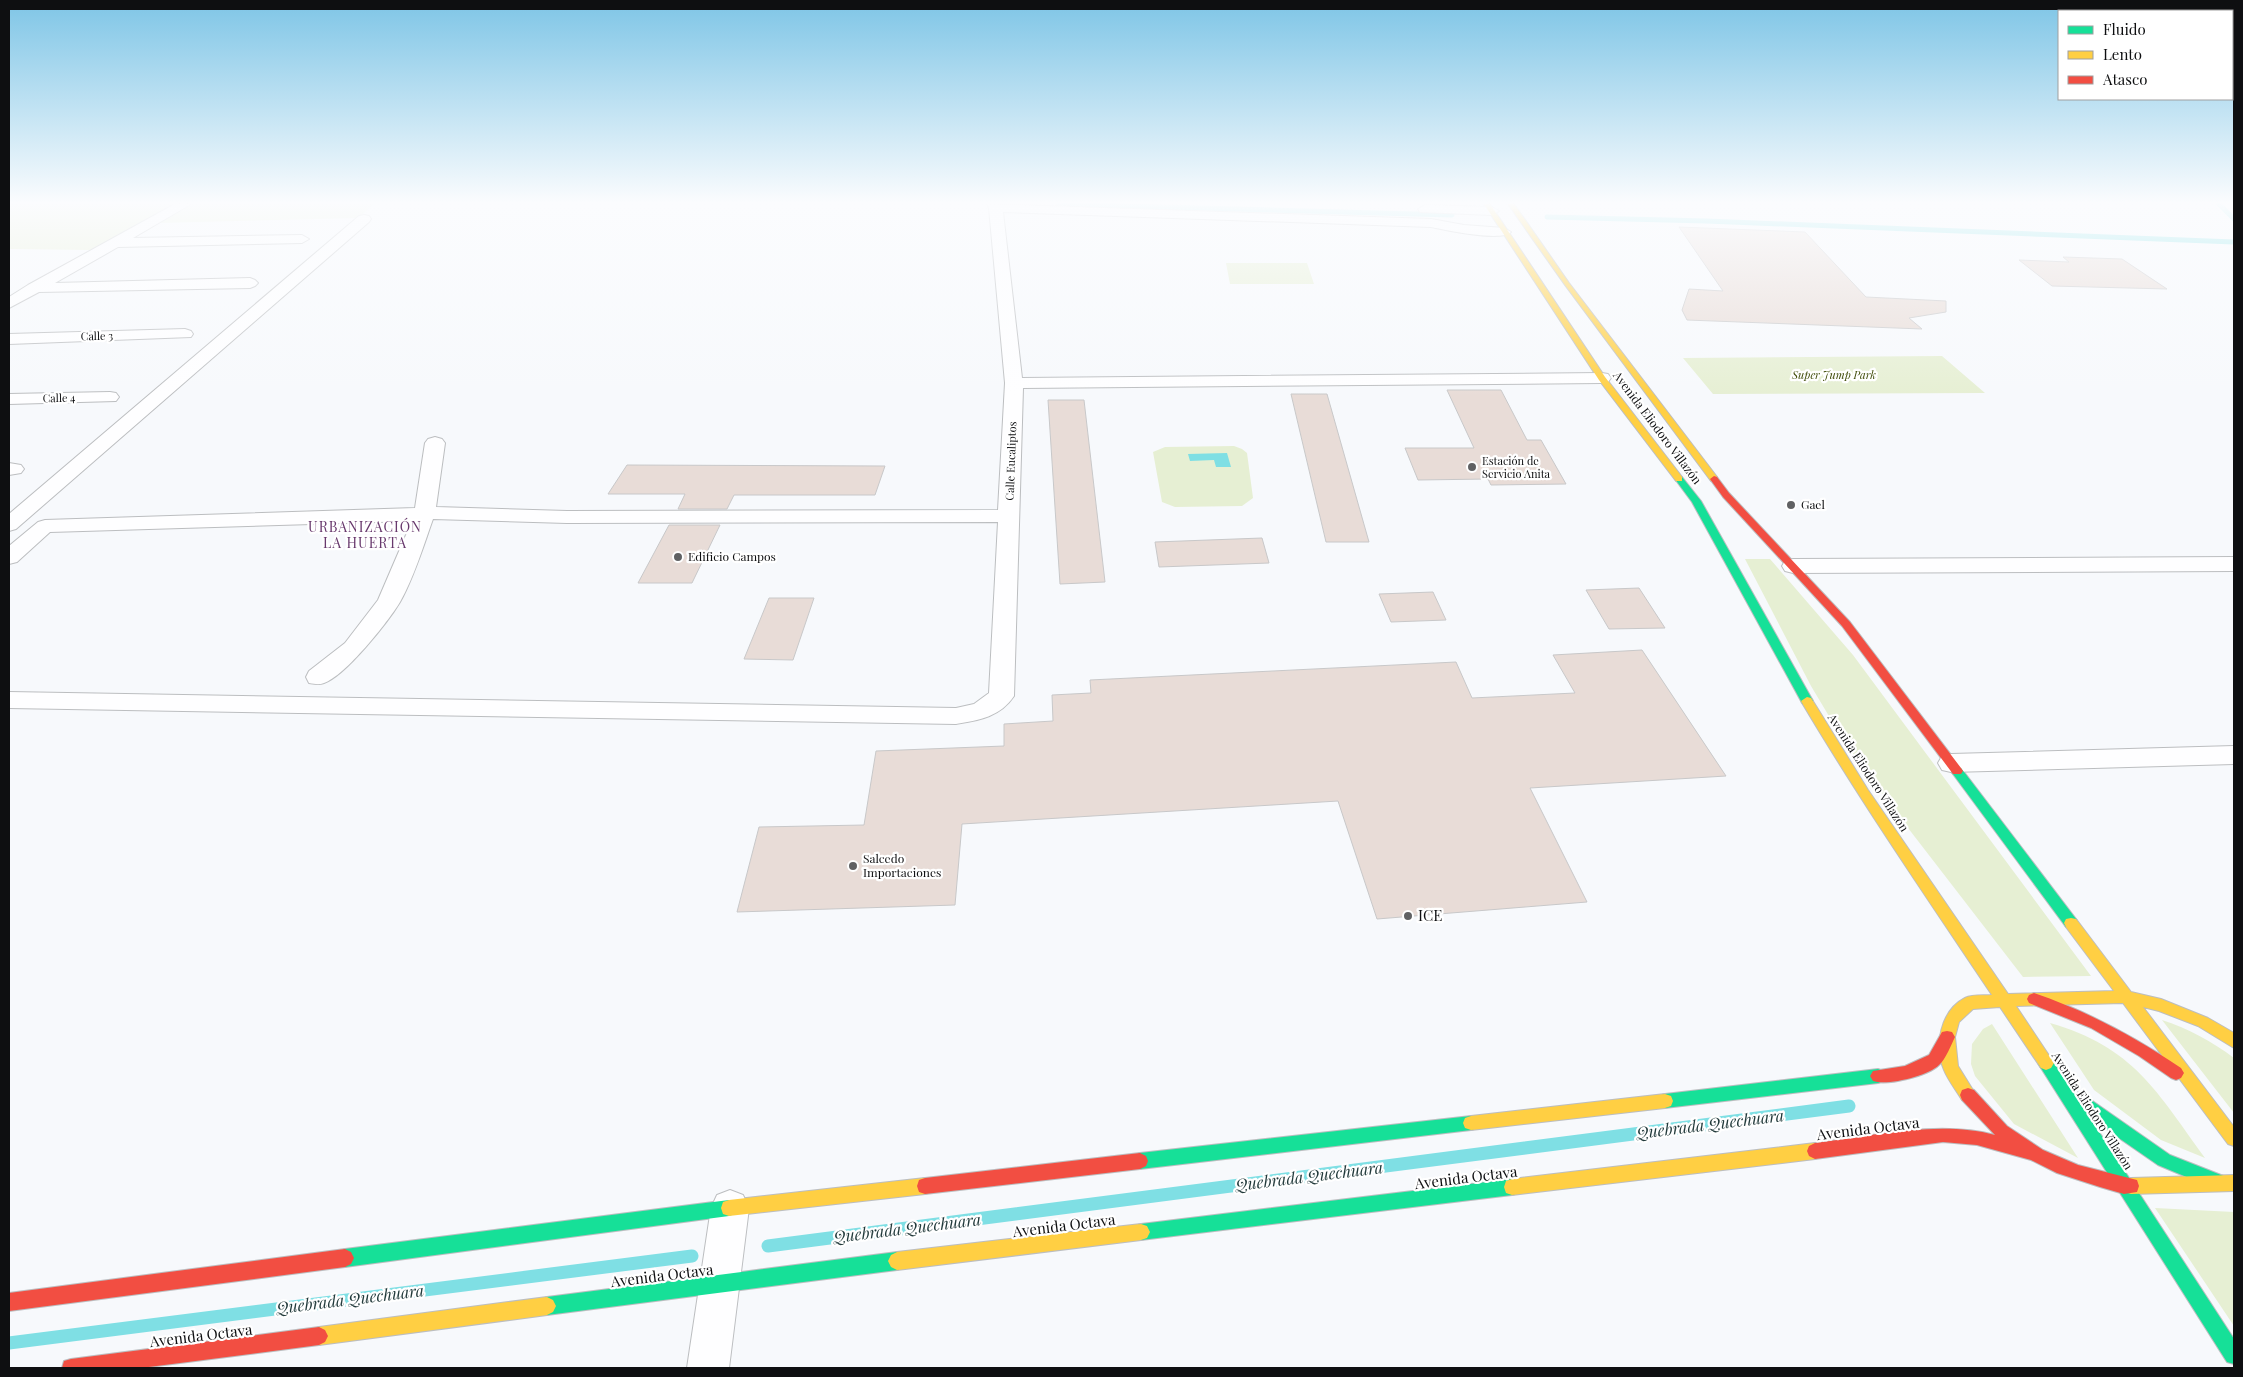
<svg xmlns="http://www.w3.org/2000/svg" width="2243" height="1377" viewBox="0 0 2243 1377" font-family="'Playfair Display',serif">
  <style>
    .green { fill: #e6efd3 }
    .water { fill: #7fdfe4 }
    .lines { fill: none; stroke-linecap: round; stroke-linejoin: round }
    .stream-far1 { stroke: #7fdfe4; stroke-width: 5 }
    .stream { stroke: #7fdfe4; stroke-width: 13 }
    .building { fill: #e8dcd7; stroke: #c8c8c9 }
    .street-casing { stroke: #bcbec0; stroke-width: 2 }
    .fast-casing { stroke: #bcbec0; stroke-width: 2 }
    .slow-casing { stroke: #bcbec0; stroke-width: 2 }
    .jam-casing { stroke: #bcbec0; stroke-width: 2 }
    .street { fill: #fefeff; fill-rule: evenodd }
    .fast { fill: #16e098; fill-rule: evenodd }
    .slow { fill: #ffcf43; fill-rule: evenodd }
    .jam { fill: #f24e42; fill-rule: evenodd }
    .poi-dot { fill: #606163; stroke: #fff; stroke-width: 2 }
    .labels { text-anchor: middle; stroke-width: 4.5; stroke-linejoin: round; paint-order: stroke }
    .far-street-label { font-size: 11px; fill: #0e0f11; stroke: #fff }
    .far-park-label { font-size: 11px; font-style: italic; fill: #424e0c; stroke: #fff }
    .far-poi-label { font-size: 11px; fill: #0e0f11; stroke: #fff; text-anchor: start }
    .street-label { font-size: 12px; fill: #0e0f11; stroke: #fff }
    .poi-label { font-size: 12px; fill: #0e0f11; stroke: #fff; text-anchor: start }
    .neighbourhood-label { font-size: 14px; letter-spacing: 1px; fill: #68396d; stroke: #fff }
    .near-poi-label { font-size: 15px; fill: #0e0f11; stroke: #fff; text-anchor: start }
    .near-street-label { font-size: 15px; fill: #0e0f11; stroke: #fff }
    .near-water-label { font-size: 16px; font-style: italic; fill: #223a3b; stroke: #fff }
  </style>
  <rect width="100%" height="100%" fill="#f7f9fc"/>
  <path class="green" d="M9,204H179L90,250L9,249Z
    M193,204H374L358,218L157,223Z
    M1226,263H1307L1314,284H1230Z
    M1942,356L1985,393L1713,394L1683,358Z
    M1234,446L1242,449L1247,453L1253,498L1242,506L1175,507L1162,502L1153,452L1165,447Z
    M1745,559H1770L1853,655L2091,976L2023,977L1854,758L1811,686Z
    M2162,1020C2187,1028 2213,1042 2234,1058V1113Z
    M2050,1023C2134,1047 2157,1092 2205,1158L2161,1140L2094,1090Z
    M1992,1024L2078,1158L2014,1124L1975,1076L1971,1064L1972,1044L1983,1029Z
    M2155,1208L2234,1212V1326Z"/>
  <path class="water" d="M1227,453L1231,467H1216L1214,460L1190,461L1188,454Z"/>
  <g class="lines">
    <path class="stream-far1" d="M1059,204L1452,215
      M2219,204L2234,219
      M1547,217L1707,221L2234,242"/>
    <path class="stream" d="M768,1246L1849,1106
      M9,1343L692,1256"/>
  </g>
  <path class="building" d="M1679,227L1805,232L1866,297L1946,301V312L1909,318L1922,329L1687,320L1682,310L1689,289L1723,291Z
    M2063,257L2122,259L2167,289L2052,286L2019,260L2069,262Z
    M1447,390H1501L1527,440H1541L1566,484L1491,485L1488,479L1418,480L1405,448H1474Z
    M1291,394H1327L1369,542H1326Z
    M1048,400H1084L1105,582L1060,584Z
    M627,465L885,466L875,495H734L727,509H678L685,494H608Z
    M669,525H720L692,583H638Z
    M1262,538L1269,563L1159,567L1155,542Z
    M1639,588L1665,628L1609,629L1586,590Z
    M1433,592L1446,620L1391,622L1379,594Z
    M769,598H814L793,660L744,659Z
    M1642,650L1726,776L1530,788L1587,902L1377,919L1338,801L962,824L955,905L737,912L759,827L864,825L876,751L1004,746V724L1053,721L1052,695L1091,693L1090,680L1456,662L1472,698L1575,693L1553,655Z"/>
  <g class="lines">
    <defs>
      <path id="street" d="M175,204H191L133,238L302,235L309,239L302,243L118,247L55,283L250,278L255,280L258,283L255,286L250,288L39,292L9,308V297L28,285Z
        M987,204L1431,219L1464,225L1504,228L1511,232C1502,242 1445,230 1431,227L1003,212L1022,378L1602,373L1608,374L1611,378L1608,382L1602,383L1023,388L1014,696C1000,717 979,720 956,724L9,708V692L956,708L974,704L989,693L998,522L567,523L433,519C423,547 414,577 400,602C388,622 345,676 324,683C319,685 315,684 309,683L306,677L309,671L345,643L378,600L412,521L50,532L17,562L9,564V546L38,522L45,520L415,508L425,443L428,439L435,437L442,439L445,443L436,507L567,511L998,510L1005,383L989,208Z
        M1425,205L1492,207L1499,211L1492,215L1420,212L1418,209Z
        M364,215L369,216L371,219L369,222L16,529L9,531V514L359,216Z
        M185,329L191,331L193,334L191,337L9,344V334Z
        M110,392L116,393L119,397L116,401L9,404V394Z
        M9,463L21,465L24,469L21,473L9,475Z
        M2234,557V571L1793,573L1785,571L1782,566L1785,561L1793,559Z
        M2234,746V764L1951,772L1942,770L1938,763L1942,756L1951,754Z
        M730,1190L743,1195L749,1208L729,1368H687L711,1208L717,1195Z"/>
      <path id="fast" d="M1679,476L1682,477L1701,501L1813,701L1811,704H1803L1801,701L1692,502L1675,479Z
        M1957,767L1961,768L2076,919L2078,923L2076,927L2071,928L2066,927L1953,774L1951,771L1953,768Z
        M2046,1056L2051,1058L2073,1092L2081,1093L2170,1155L2226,1177L2228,1183L2226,1189L2220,1191L2158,1165L2090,1118L2234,1339V1364L2227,1362L2041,1068L2038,1063L2041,1058Z
        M1878,1069L1883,1071L1886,1076L1883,1081L1878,1083L1665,1108L1659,1106L1657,1101L1659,1096L1665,1094Z
        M1471,1116L1477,1118L1479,1123L1477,1128L1471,1130L1140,1169L1134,1166L1132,1161L1134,1156L1140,1153Z
        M1512,1179L1518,1181L1520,1187L1518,1193L1512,1195L1141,1240L1135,1238L1132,1232L1135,1226L1141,1224Z
        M729,1200L735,1202L737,1208L735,1214L729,1216L345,1267L339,1264L336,1258L339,1252L345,1249Z
        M897,1252L903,1255L906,1261L903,1267L897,1270L547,1315L541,1312L538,1306L541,1300L547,1297Z"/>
      <path id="slow" d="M1484,204H1490L1605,377L1682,477V481H1676L1599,380Z
        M1508,204H1514L1569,283L1717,477V481H1711L1565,285Z
        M1807,697L1811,698L1868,790L2008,994L2114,991L2066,927L2064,923L2066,919L2071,918L2076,919L2131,992L2161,999L2208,1018L2234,1033V1048L2198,1026L2159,1011L2143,1007L2234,1127V1146L2228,1144L2123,1003L2016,1006L2054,1063L2051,1068L2046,1070L2041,1068L2000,1007L1973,1009L1959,1022L1955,1037L1958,1066L1976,1095L1974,1100L1968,1102L1962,1100C1956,1090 1948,1080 1944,1070C1934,1046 1940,1011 1965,998C1973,994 1984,996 1992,995C1927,898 1861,802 1801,701Z
        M1665,1094L1671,1096L1673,1101L1671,1106L1665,1108L1471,1130L1465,1128L1463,1123L1465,1118L1471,1116Z
        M1815,1143L1821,1146L1823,1151L1821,1156L1815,1159L1512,1195L1506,1193L1504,1187L1506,1181L1512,1179Z
        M2234,1175V1191L2131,1194L2125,1192L2123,1186L2125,1180L2131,1178Z
        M925,1178L931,1180L933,1186L931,1192L925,1194L729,1216L723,1214L721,1208L723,1202L729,1200Z
        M1141,1224L1147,1226L1150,1232L1147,1238L1141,1240L897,1270L891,1267L888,1261L891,1255L897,1252Z
        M547,1297L553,1300L556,1306L553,1312L547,1315L319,1345L313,1342L310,1336L313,1330L319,1327Z"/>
      <path id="jam" d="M1714,476L1717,477L1729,493L1850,622L1961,768L1963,771L1961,774H1953L1842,626L1723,497L1710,479Z
        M2034,993C2087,1011 2135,1037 2181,1068L2184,1073L2181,1078L2176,1080L2171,1078L2139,1056L2091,1028L2029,1003L2027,999L2029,995Z
        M1947,1031L1952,1032L1955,1037C1951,1045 1946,1059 1939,1065C1928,1076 1887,1086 1873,1081L1870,1076L1873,1071L1905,1066L1929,1055L1942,1032Z
        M1968,1088L1974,1090L2007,1126L2043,1150L2078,1165L2137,1180L2139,1186L2137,1192L2124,1194L2100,1187L2057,1173L2031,1160L1977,1145L1943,1142L1815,1159L1809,1156L1807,1151L1809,1146L1815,1143C1872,1136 1940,1120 1995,1135L1962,1100L1960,1095L1962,1090Z
        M1140,1153L1146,1156L1148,1161L1146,1166L1140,1169L925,1194L919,1192L917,1186L919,1180L925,1178Z
        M345,1249L351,1252L354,1258L351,1264L345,1267L9,1311V1293Z
        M319,1327L325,1330L328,1336L325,1342L319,1345L141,1368H62L64,1361L71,1359Z"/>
    </defs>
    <use href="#street" class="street-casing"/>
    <use href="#fast" class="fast-casing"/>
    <use href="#slow" class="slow-casing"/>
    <use href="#jam" class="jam-casing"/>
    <use href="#street" class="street"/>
    <use href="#fast" class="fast"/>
    <use href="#slow" class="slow"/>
    <use href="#jam" class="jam"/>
  </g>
  <linearGradient id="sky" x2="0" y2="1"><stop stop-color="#7ec5e6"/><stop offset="0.51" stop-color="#fbfcfe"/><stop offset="1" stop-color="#fbfcfe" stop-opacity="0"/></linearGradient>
  <rect width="2243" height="397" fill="url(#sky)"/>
  <g class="poi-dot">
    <circle cx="1472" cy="467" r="5"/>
    <circle cx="1791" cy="505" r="5"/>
    <circle cx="678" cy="557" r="5"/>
    <circle cx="853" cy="866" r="5"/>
    <circle cx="1408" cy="916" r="5"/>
  </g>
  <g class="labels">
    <g class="far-street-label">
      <text transform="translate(97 336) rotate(-1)" y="4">Calle 3</text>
      <text transform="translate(59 398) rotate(-1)" y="4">Calle 4</text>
      <text transform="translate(1011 461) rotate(-88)" y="4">Calle Eucaliptos</text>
    </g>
    <g class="far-park-label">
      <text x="1834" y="379">Super Jump Park</text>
    </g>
    <g class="far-poi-label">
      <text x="1482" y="465">Estación de<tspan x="1482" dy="13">Servicio Anita</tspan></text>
    </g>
    <g class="street-label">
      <text transform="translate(1657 428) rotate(53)" y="4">Avenida Eliodoro Villazón</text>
      <text transform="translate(1868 773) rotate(57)" y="4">Avenida Eliodoro Villazón</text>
      <text transform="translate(2092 1111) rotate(57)" y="4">Avenida Eliodoro Villazón</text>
    </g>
    <g class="poi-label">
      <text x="1801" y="509">Gael</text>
      <text x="688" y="561">Edificio Campos</text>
      <text x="863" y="863">Salcedo<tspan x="863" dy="14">Importaciones</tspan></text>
    </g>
    <g class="neighbourhood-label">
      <text x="365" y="532">URBANIZACIÓN<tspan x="365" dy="16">LA HUERTA</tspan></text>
    </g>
    <g class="near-poi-label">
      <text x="1418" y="921">ICE</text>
    </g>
    <g class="near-street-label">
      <text transform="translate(1868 1129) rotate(-7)" y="5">Avenida Octava</text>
      <text transform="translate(1466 1178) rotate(-7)" y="5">Avenida Octava</text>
      <text transform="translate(1064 1226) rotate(-7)" y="5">Avenida Octava</text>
      <text transform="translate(662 1276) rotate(-7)" y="5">Avenida Octava</text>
      <text transform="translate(201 1336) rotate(-7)" y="5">Avenida Octava</text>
    </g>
    <g class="near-water-label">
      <text transform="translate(1710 1124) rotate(-7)" y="6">Quebrada Quechuara</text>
      <text transform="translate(1309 1176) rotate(-7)" y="6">Quebrada Quechuara</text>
      <text transform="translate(907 1228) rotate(-7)" y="6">Quebrada Quechuara</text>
      <text transform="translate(350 1299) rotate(-7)" y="6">Quebrada Quechuara</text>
    </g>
  </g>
  <rect width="2243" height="1377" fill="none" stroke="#0e0f11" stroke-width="20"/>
  <rect x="2058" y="10" width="175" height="90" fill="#ffffff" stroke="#9f9fa0"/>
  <rect x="2068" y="26" width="25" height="8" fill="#16e098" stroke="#9f9fa0"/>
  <text x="2103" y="35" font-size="15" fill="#0e0f11">Fluido</text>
  <rect x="2068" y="51" width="25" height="8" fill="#ffcf43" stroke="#9f9fa0"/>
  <text x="2103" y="60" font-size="15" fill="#0e0f11">Lento</text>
  <rect x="2068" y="76" width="25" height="8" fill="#f24e42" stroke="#9f9fa0"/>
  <text x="2103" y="85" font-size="15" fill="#0e0f11">Atasco</text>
</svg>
